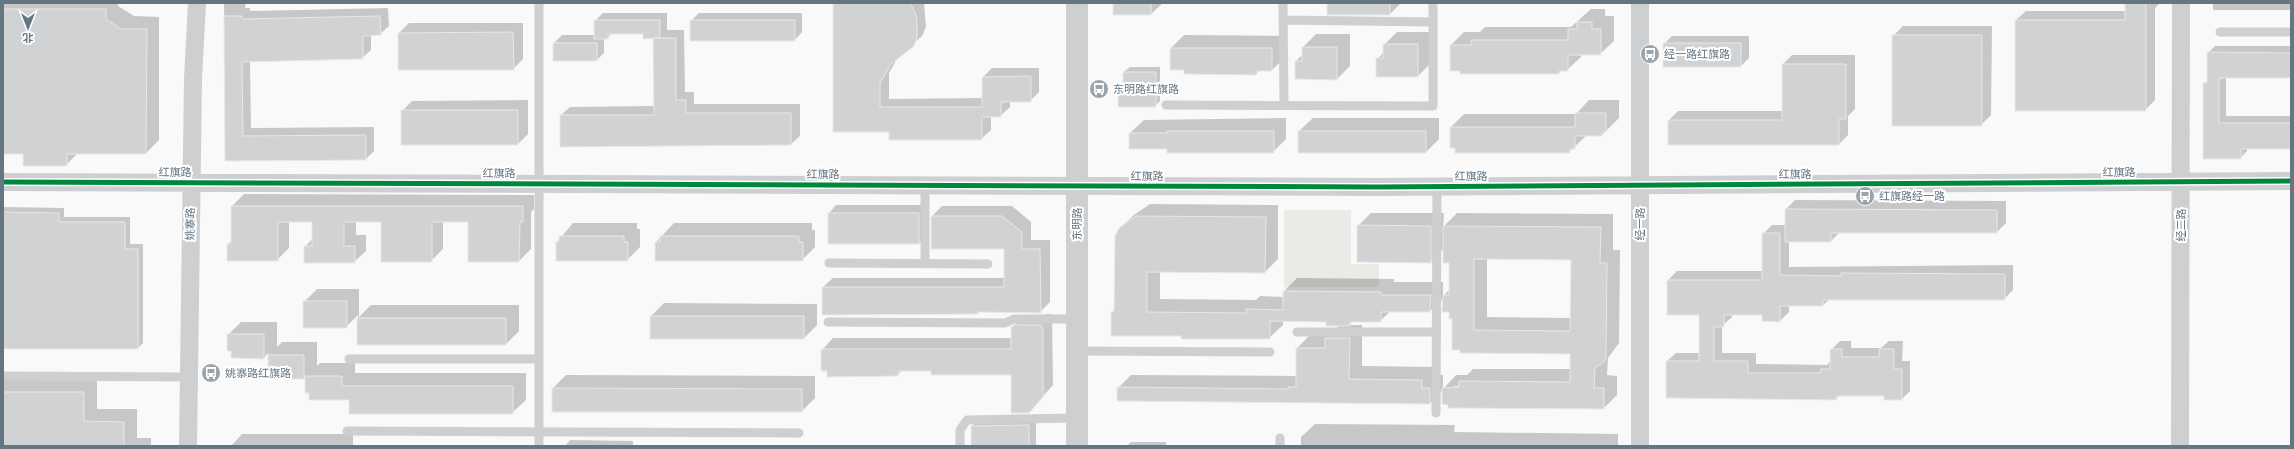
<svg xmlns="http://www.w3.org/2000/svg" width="2294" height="449" viewBox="0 0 2294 449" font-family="'Nunito Sans','Noto Sans SC',sans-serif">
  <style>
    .green { fill: #e8ebe6 }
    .shadow { fill: #0003; fill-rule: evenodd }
    .building { fill: #d0d2d3; stroke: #e8e8e8; fill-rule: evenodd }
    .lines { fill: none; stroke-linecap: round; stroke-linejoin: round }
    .service { stroke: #cecfd0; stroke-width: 9 }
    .minor { stroke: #cecfd0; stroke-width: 18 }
    .tertiary { stroke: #cecfd0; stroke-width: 22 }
    .cycleway-casing { stroke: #fff; stroke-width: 8 }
    .cycleway { stroke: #00873e; stroke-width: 5 }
    .labels { text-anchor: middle; stroke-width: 4; stroke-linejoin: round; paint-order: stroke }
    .poi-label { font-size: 11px; fill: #657683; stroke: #fff; text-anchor: start }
    .street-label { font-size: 11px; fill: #657683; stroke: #fff }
  </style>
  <rect width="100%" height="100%" fill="#f9f9f9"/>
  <path class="green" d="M1284,210H1351V264H1379V287H1284Z"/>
  <path class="shadow" d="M3,3H118V6L134,16L159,17V140L146,153H78L66,165L24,153H3Z
    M224,3H246L245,8H250V11L388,8L389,26L380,34H371V50L362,58L250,61L251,128L374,127V151L366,159L226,160Z
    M834,3H924L926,27L922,36L898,57L889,73V99L983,98V77L992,68H1039V92L1030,101H1010V107L1000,116H991V130L981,139L890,131Z
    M1114,3H1161V5L1151,14Z
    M1328,3H1401L1390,14Z
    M2126,3H2160L2155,8V100L2145,110L2016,20L2026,11H2126Z
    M2213,3H2291V10H2213Z
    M1591,9H1605V16H1614V41L1600,54H1581V57L1567,70H1562L1559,73L1451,45L1464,32H1480L1485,27H1571Z
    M603,13H667V30H684L685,92H694V104H800V136L791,144L561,115L570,107L655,106L654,37L644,33H612L608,38H604V53L597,60L554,43L562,35H595V21Z
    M699,13H802V32L795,40L691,21Z
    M409,23H523V59L513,69L399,33Z
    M1903,26H1992L1991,115L1981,125L1893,36Z
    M1397,32H1431V63L1418,76L1377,59L1384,52V45Z
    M1316,34H1350V66L1337,79L1296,61L1303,54V47Z
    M1184,35L1285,36V57L1272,70H1260L1256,74L1185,69L1171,48Z
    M1672,36H1749V58L1741,66L1664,44Z
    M2215,46H2291V77H2226V116H2291V148H2247V151L2240,158H2204V84L2208,80V53Z
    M1792,55H1855V109L1848,116V135L1839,144L1669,120L1678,111H1783V64Z
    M1130,67H1160V101L1155,106L1119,90L1124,84V72Z
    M528,100V134L518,144L402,111L412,101Z
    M1589,100H1619V118L1602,135H1587L1569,152L1451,127L1464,114H1576Z
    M1286,118V139L1273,152L1130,133L1144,120Z
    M1313,118H1439V139L1426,152H1299V131Z
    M244,194L534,195V209L531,212V249L519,261L469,221H443V249L431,261L382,221H356V235H366V251L354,262L305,247L313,238V221H289V248L277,260H228V244L232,240V206Z
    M1795,200L2006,201V223L1997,232H1840L1831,241H1789V267L2013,265V290L2004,299H1830L1823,305H1789V312L1780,321L1763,314H1732V317L1722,326V353H1756V364L1827,365L1831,361V350L1840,341H1851V348H1881L1889,341H1903L1902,361H1910V391L1902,399L1885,395H1840L1836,399L1667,361L1676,353H1700V314H1668V280L1677,271H1763V234L1772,225H1786V209Z
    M1150,204L1278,205V259L1265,272L1160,271V299L1256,300L1260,296L1284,297V291L1297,278L1394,279V282H1443V296L1450,289V262L1444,248L1430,262L1358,226L1371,213H1444L1443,227L1457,213L1613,214V250H1620L1619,343L1608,358L1607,375L1617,376V395L1604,408L1443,390L1430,403L1118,388L1131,375L1297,376V348L1310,335H1329L1340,325L1327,321H1283V325L1269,338L1182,335L1112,312L1115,309L1120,228L1134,215ZM1487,258L1572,259L1571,318L1487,317ZM1444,298L1453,318L1461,352L1571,353V369H1473L1467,375H1456L1443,389V375H1435V367L1362,366V325H1349L1353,321H1380L1391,311H1430ZM1455,386H1464L1455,388Z
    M836,205H926V236L919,243H829V213Z
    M942,206H1012L1031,222V240H1050V302L1040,312L980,311L977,313L823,287L833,278H1005V248L932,216Z
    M3,207L64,208V217H130V244H143V343L138,348H3Z
    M573,223H637V229H640V247L627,260L557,242Z
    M674,223H812V230H815V247L802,260L656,242Z
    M317,289H359V317L371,305H519V331L506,344H358V315L346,327L304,302Z
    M664,303L817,304V325L804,338L651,316Z
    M1052,314L1053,385L1029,412L1012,374L903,370L897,375L828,370L822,350L833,338H1012V327L1024,316Z
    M241,322H277V347L282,342H317V366L320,363H355V373H526V400L512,413L350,399L306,392V376L304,378L268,371V353L264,358L228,335Z
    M566,375L815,376V398L802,411L553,388Z
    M3,379L97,380V409H137V438H151V446H3Z
    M1036,418V446H972V426L980,419Z
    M1315,424L1455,425L1454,432L1618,434V446H1301V437Z
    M242,434H353V446H231Z
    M570,440L633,441V446H565Z
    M1131,442H1166V446H1127Z"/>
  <path class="building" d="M833,3H910L914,10L917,19V37L914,46L891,64L880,83V107H982V77L1031,76V102H1001V117H982V140H889V132H833Z
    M1113,3H1151V15H1113Z
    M1327,3H1390V15H1327Z
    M2125,3H2146V111H2015V20H2125Z
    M3,9H106V19L121,29H147L146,154H67V166H23V154H3Z
    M224,16H242V19L380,16L381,35L363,36V59L242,62L243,136L366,135V160L225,161Z
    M594,20H660V38L643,39V34H608V39H594Z
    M690,20H795V41H690Z
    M1577,22H1592V29H1601V55H1568V71H1559V74H1460V71H1450V45H1471V40H1568V29H1577Z
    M513,32L514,70H398V33Z
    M1892,35H1982V126H1892Z
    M653,38H676V100H686V113H791V145L560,147V115H654Z
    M553,43H597V61H553Z
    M1663,43H1741V67H1663Z
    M1383,44H1418V77H1376V58H1383Z
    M1302,47H1337V80L1295,79V61H1302Z
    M1170,48H1272V71H1256V75L1184,74V70H1170Z
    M2207,52L2291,53V78H2219V123H2291V149H2241V159H2203V83H2207Z
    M1782,64H1846V119H1839V145H1668V120H1782Z
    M1123,72H1156V107H1118V89H1123Z
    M401,110H518V145H401Z
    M1575,113H1606V132H1602V136H1575V149H1570V153H1455V148H1450V127H1575Z
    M1167,131H1274V153H1167V149H1129V133H1167Z
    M1298,131H1426V153H1298Z
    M231,206H523V222H520L519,262H468V222H432V262H381V222H344V246H355V263H304V246H312V222H278V261H227V244H231Z
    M1785,209L1997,210V233H1831V242H1785Z
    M3,212L59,213V222H125V249H138V349H3Z
    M828,213H919V244H828Z
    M931,216H1002L1022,232V249H1040L1041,313L978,312V314L822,315V287H1004V249H931Z
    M1136,216L1266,217L1265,273L1147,272V312L1246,313V309L1283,310V291L1381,292V295H1431L1430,312H1381V322H1350V326H1326V322L1270,321V339H1181V336H1111V312H1114L1115,236L1119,228Z
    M1357,225L1431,226V263L1357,262Z
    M1443,226L1601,227L1600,263H1607L1606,357L1604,362L1595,368L1594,388H1604V409L1448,408V405L1442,404V388L1459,387V381L1570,382V354L1460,353V350H1452V319H1449V312H1442L1443,295H1449V263H1443ZM1474,259L1571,260L1570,331L1474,330Z
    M1762,233H1780V275L1841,276V273L2005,274V300H1823V306H1780V322L1762,321V315H1724V327H1714V361H1748V373H1821V369H1830V349H1842V357H1879V349H1894V369H1902V400H1884V396H1836V400L1666,398V361H1699V315H1667V280H1762Z
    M559,236H624V242H628V261H556V242H559Z
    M660,236H799V242H803V261H655V242H660Z
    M303,301H347V328H303Z
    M650,316H804V339H650Z
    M357,318H506V345H357Z
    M1015,325H1041L1043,328V397L1029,413H1011V375H931V371H898V376L827,377V371H821V349H1011V327Z
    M227,334H264V359L231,358V351H227Z
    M1325,338H1350L1349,379L1422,380V388H1430V404L1117,401V387L1288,389V387H1296V348H1325Z
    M268,355H304V379H271V372H268Z
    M305,376H342V386H513V414H349V400H309V393H305Z
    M552,388L802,389V412H552Z
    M3,392H84V421L124,422V446H3Z
    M1029,425V446H971V426Z"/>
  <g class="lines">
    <path class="service" d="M1283,3L1284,105
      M1283,20L1433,22
      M2220,32H2291
      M1166,105L1433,106V3
      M829,263L988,264
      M925,264V185
      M828,322L1005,323L1014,319H1077
      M1297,332H1436
      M1077,351L1270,352
      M349,359H538
      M3,376L189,377
      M1436,413L1437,186
      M347,431L799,433
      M539,446V3
      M960,446V430L967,420L1077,418
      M1280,446V438"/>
    <path class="minor" d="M1640,3V446
      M3,182L1376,187L2291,181
      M188,446L193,79L197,3
      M2180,446L2181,3"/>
    <path class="tertiary" d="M1077,3V446"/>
    <defs>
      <path id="cycleway" d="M3,182L1376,187L2291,181"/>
    </defs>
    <use href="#cycleway" class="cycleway-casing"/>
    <use href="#cycleway" class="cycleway"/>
  </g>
  <defs>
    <symbol id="bus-disc" viewBox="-11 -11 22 22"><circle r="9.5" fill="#99a4ac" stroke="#fff"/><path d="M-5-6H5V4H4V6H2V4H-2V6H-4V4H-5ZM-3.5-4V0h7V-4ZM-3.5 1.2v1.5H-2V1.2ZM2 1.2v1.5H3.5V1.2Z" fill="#fff"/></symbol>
  </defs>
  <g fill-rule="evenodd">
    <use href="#bus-disc" x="1639" y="43" width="22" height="22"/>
    <use href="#bus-disc" x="1088" y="78" width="22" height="22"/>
    <use href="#bus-disc" x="1854" y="185" width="22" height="22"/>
    <use href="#bus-disc" x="200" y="362" width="22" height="22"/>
  </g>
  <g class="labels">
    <g class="poi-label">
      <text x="1664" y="58">经一路红旗路</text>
      <text x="1113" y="93">东明路红旗路</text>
      <text x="1879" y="200">红旗路经一路</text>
      <text x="225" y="377">姚寨路红旗路</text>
    </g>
    <g class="street-label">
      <text x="175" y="176">红旗路</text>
      <text x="2119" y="176">红旗路</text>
      <text x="499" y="177">红旗路</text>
      <text x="823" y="178">红旗路</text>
      <text x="1795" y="178">红旗路</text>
      <text x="1147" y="180">红旗路</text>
      <text x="1471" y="180">红旗路</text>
      <text transform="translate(190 224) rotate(-89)" y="4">姚寨路</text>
      <text transform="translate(1077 224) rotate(-90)" y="4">东明路</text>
      <text transform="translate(1640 224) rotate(-90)" y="4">经一路</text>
      <text transform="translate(2181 225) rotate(-90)" y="4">经二路</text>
    </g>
  </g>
  <rect width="2294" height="449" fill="none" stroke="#657683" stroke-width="8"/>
  <g transform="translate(28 28) rotate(180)" stroke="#ffffff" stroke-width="3" paint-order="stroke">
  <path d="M0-3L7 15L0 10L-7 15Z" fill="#657683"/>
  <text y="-6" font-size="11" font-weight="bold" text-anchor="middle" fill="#657683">北</text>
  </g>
</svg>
